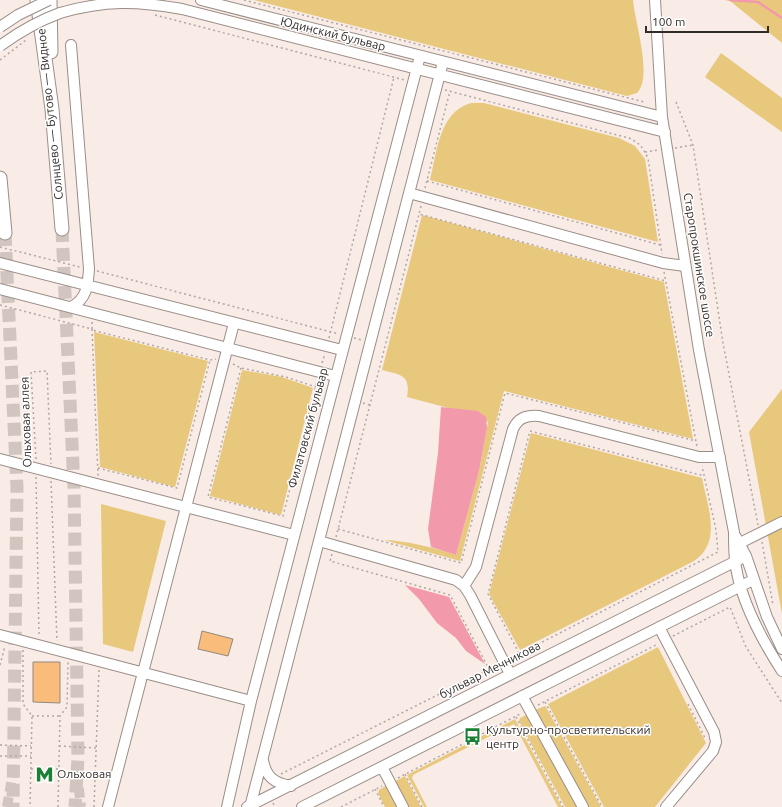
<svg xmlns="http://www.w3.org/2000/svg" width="782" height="807" viewBox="0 0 782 807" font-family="Ubuntu,sans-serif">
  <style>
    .green { fill: #e8c87c }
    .water { fill: #f299ab }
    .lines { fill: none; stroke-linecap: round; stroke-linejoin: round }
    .stream { stroke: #f299ab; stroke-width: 2.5 }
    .building { fill: #f9bc7b; stroke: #918980 }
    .minor-tunnel { stroke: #d1c5c0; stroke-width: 10; stroke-dasharray: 10 5; stroke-linecap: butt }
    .major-tunnel { stroke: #d1c5c0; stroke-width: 13; stroke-dasharray: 13 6; stroke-linecap: butt }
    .minor-casing { stroke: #9a8e88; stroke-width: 12 }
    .major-casing { stroke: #9a8e88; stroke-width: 15 }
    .path { stroke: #b1a7a2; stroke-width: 1.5; stroke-dasharray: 2 3; stroke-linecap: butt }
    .minor { stroke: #fff; stroke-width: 10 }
    .major { stroke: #fff; stroke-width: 13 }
    .minor-bridge-casing { stroke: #9a8e88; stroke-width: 12; stroke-linecap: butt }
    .path-bridge { stroke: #b1a7a2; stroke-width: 1.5; stroke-dasharray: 2 3; stroke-linecap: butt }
    .minor-bridge { stroke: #fff; stroke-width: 10 }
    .labels { text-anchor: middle; stroke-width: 3; stroke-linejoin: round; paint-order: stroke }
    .street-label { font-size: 12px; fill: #312c2a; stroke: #fff }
    .poi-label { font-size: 12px; fill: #312c2a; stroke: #fff; text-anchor: start }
  </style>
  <rect width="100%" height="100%" fill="#f9ebe5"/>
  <path class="green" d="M254,0H633C635,23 653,77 637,93L627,96Z
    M724,0H782V43L730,1Z
    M721,53L782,98V132L705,77Z
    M471,103H484L619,138L635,146L645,159L658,242L430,180C437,152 439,112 471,103Z
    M422,215L664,282L693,439L504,391L460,561L384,540C408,541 432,547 456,555L479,471L488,422L452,409L407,397C411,374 400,375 382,370Z
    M94,332L208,361L175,487L100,467Z
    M242,370L282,377L313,388L281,515L210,496Z
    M782,389V614L749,432Z
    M531,433L702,478C707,505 723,542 694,561L520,650L489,594Z
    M101,504L166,521L133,652L103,644Z
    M658,647L706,743L655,807H604L548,704Z
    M545,706L546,707L601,807H587L535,710Z
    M528,714L578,807H565L519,721L520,718Z
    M515,719L562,807H558L514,724L413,775L412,778L427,807H424L407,775Z
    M405,776L421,807H407L394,782Z
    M387,785L399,807H385L378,793L379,790Z"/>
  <path class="water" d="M441,407L478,411L486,417L487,428L479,471L456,555L431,547L428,529L438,453Z
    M405,585L449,597L485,664L466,651L456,638L437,623L419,599Z"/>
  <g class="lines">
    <path class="stream" d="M730,0L758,2L782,18"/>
  </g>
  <path class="building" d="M202,631L233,639L228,656L198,649Z
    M33,662H60V703L33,702Z"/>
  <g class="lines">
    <path class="minor-tunnel" d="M77,773L81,807
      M7,807L14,766"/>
    <path class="major-tunnel" d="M62,229L74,487L78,758L75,807
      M5,233L17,487L13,807"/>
    <defs>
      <path id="minor" d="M201,0L662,117
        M655,0L662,117L699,350L734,532C734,541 734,551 735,560C739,598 762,640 782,671
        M60,13C106,0 136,1 182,9L665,132
        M71,45L89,269C88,285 87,299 71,307
        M409,193L663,263L685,266
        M0,263L342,350
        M0,289L335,376
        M0,459L294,535
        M736,537L746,556L767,617L782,649
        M319,541L456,580L464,586L470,595L510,674
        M738,544L782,522
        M464,586L476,567L513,429C518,418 526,415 539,416L699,457H720
        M659,627L714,732L716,742L713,751L666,807
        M0,635L251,701
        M522,696L583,807
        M263,760C266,777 274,783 291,786
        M382,767L403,807
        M108,807L234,323
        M227,807L251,701L420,56
        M247,807L746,556
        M250,807L443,62
        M302,807L753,580"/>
      <path id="major" d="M37,0L52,109L62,229
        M50,0L51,52
        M0,178L5,233"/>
    </defs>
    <use href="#minor" class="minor-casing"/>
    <use href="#major" class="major-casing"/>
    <path class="path" d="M244,0L644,102
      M155,15L405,80
      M445,90L629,138C641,144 642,147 648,158L662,254
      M676,102L693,145L723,343L758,525
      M675,148L693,145
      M645,152L659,150
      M427,181L660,245
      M425,188L450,91
      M421,206L419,214L666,281
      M0,247L80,267
      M97,271L339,334
      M664,272L697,447
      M0,305L92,329L98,476
      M92,322V330L210,360L216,359
      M329,338L394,77
      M354,338L362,340
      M322,363L325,354
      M233,364L241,368L286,377L316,387
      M241,368L208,497L283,516L317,381
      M315,391L322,393
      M363,403L370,405
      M36,459L31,372L47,371L51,464
      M98,468L177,488L210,360
      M36,477L39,635
      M51,481L57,641
      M338,529L461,563L505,393L696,441
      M336,537L419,214
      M762,542L773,605
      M332,554L330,561L450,595L489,669
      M673,636L730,607L746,647L782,703
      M23,650V704L32,716L30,807
      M519,653L488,594L530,431L704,476
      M511,658L718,552L716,530L702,466
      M0,665L5,646
      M545,702L602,807
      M688,704L705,738
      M538,705L658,644
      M32,716H60
      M516,717L563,807
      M0,745L31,746
      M59,746L97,748
      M0,756H31
      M31,769H59
      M281,774L495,666
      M405,774L422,807
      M398,778L522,713
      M375,789L384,807
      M273,803L275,807
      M58,807L60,716L67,707L68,662
      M94,807L99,670
      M341,807L382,786"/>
    <use href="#minor" class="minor"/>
    <use href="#major" class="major"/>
    <defs>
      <path id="minor-bridge" d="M0,27L18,15L49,0
        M0,46C19,32 38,21 60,13"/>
    </defs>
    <use href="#minor-bridge" class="minor-bridge-casing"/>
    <path class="path-bridge" d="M0,60L26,40"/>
    <use href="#minor-bridge" class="minor-bridge"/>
  </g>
  <defs>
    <symbol id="bus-bare" viewBox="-9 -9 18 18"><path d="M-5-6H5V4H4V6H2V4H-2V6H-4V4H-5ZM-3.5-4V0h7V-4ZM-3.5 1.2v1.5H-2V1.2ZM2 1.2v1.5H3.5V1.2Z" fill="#1a8034" stroke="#fff" stroke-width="2.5" paint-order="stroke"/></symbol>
    <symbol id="metro-bare" viewBox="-9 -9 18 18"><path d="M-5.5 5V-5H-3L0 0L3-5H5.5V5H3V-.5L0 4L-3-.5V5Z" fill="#1a8034" stroke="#fff" stroke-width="2.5" paint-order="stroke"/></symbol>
  </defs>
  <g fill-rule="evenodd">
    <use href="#bus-bare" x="460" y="724" width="25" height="25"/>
    <use href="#metro-bare" x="32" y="762" width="25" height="25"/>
  </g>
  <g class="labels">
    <g class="street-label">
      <text transform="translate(333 34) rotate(14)" y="4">Юдинский бульвар</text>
      <text transform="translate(50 114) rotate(-96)" y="4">Солнцево — Бутово — Видное</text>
      <text transform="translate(699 265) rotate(81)" y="4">Старопрокшинское шоссе</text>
      <text transform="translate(26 422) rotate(-92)" y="4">Ольховая аллея</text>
      <text transform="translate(308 428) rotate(-75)" y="4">Филатовский бульвар</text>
      <text transform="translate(490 670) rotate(-27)" y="4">бульвар Мечникова</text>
    </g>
    <g class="poi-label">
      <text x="486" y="734">Культурно-просветительский<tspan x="486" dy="14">центр</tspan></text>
      <text x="57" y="778">Ольховая</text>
    </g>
  </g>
  <path d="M646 26v6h122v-6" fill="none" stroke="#312c2a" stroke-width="2"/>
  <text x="652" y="26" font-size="12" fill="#312c2a" stroke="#ffffff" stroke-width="3" paint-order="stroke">100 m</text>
</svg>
